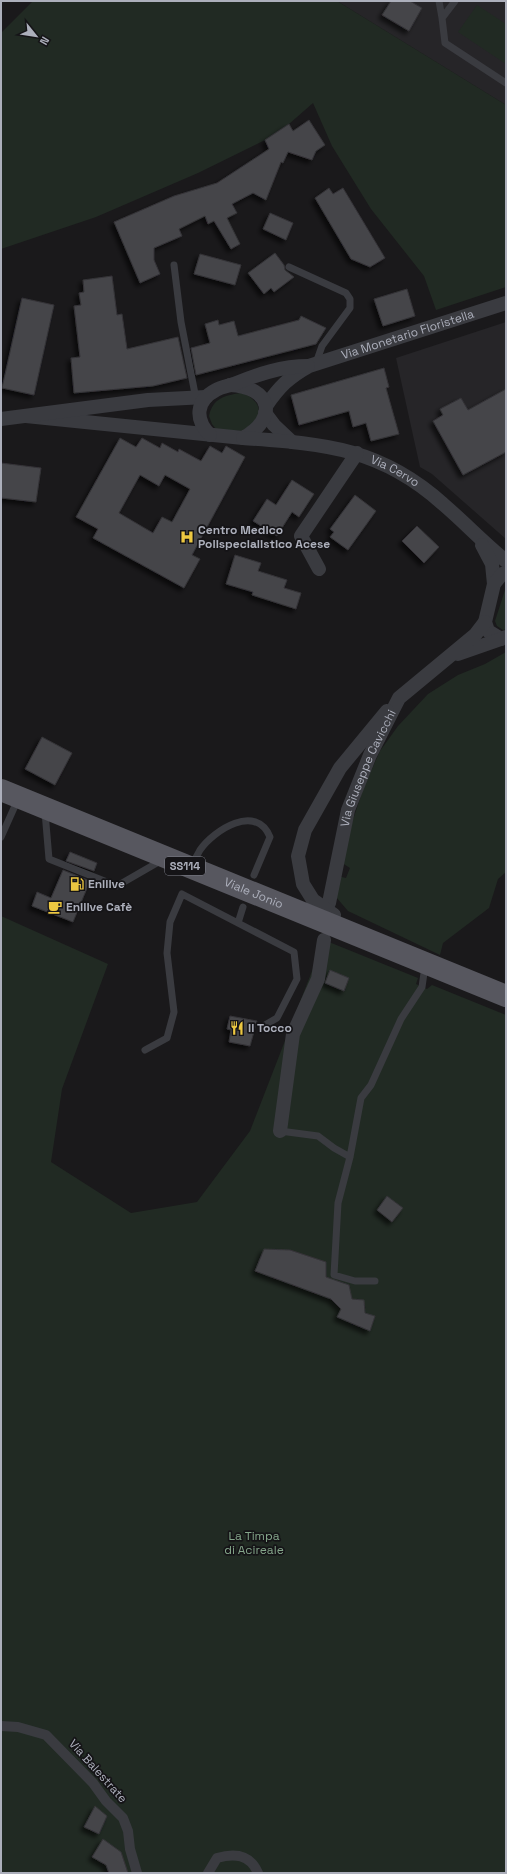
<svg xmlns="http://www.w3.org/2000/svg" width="507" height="1874" viewBox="0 0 507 1874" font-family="'Space Grotesk',sans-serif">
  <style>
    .built { fill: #262528 }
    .green { fill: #212a23 }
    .building { fill: #444448; stroke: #343337; fill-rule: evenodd; filter: url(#shadow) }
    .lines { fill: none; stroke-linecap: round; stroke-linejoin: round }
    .service { stroke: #3a3b40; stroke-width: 7 }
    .pedestrian { stroke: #3a3b40; stroke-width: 10 }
    .minor { stroke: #3a3b40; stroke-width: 14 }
    .primary { stroke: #57575f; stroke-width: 22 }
    .labels { text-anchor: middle; stroke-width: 3.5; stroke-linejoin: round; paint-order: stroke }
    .shield { fill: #151417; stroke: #7f808a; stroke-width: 1 }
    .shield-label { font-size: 11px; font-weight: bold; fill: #acafbb }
    .street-label { font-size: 12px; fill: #acafbb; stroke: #151417 }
    .poi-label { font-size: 12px; font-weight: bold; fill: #acafbb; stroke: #151417; text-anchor: start }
    .park-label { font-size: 12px; fill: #84a58a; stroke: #151417 }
  </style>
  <defs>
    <filter id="shadow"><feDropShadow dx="-3.5" dy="3.5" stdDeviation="2" flood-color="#0009"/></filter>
  </defs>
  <rect width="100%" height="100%" fill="#1a191b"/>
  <path class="built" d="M337,1H506V105Z
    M506,322V539L432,474L420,467L396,358Z"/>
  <path class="green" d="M33,1H337L506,105V287L436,310L424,276L371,209L332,146L313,103L289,124L265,140L198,173L96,217L1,249V33Z
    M477,5L506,24V64L458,32Z
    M240,393C252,395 266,408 255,421C251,425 246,428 242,431L216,429L212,424L209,416C213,398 224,396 240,393Z
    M506,587V629L503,630L497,626L495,621Z
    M506,652V872L498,879L489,908L443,943L440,955L348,911L336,897L337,876L346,878L350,868L339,861L364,787L380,751L398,726L428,694L458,675L485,664Z
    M1,916L108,964L62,1089L51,1162L131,1213L197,1202L250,1131L324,940L418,978L416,984L427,989L432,985L506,1015V1873H1Z"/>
  <path class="building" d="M391,1H410L422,8L409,31L382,15Z
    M309,120L325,145L316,151L312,160L288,152L283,163L281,162L266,200L253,193L232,204L237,213L227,218L240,244L231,249L214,221L208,224L205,216L179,229L182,236L154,248V260L160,274L140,283L114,222L174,196L217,183L269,149L265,140L289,124L293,131Z
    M329,188L333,194L343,188L385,258L370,267L351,259L315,198Z
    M270,213L293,223L286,240L263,229Z
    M275,253L284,265L285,270L294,277L274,292L271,288L264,294L248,273Z
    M200,254L241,265L235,285L194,274Z
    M112,276L117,315L122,314L127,349L178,337L187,378L153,386L74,393L71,358L80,357L74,306L81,305L79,293L84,292L83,280Z
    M407,289L415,316L383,326L374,299Z
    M22,298L54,305L34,395L2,388Z
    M301,316L326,328L316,344L196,375L191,348L210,343L205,324L218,320L219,325L234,321L238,336L299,320Z
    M384,368L389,387L386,388L399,434L371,441L366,423L353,427L349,411L299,425L291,395Z
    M506,389V452L463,475L433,421L443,415L440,409L461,398L468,410Z
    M120,438L136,447L142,438L160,448L162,443L178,452L179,449L201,461L210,446L222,453L226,446L245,457L192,555L200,559L184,588L93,538L98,529L76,517ZM140,475L159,486L165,475L190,489L172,522L162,517L153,533L119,513Z
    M1,463L41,468L36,502L1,498Z
    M292,480L314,494L299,517L292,512L277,536L253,521L267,499L276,505Z
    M355,495L376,511L348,550L330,537L334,532L330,529Z
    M417,526L439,547L424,563L402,541Z
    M235,555L261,563L258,571L287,580L284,588L301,593L296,609L252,595L253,592L226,584Z
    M42,737L72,753L55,785L25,769Z
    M70,852L97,863L94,871L66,861Z
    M63,870L90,881L73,922L32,906L37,892L51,898Z
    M330,970L349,978L344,991L325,983Z
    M230,1016L257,1021L250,1046L229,1042L231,1030L227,1029Z
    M387,1196L403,1208L392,1222L377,1210Z
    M264,1249L290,1250L326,1262V1277L349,1285L352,1299L364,1300L365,1313L375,1316L370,1331L337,1317L341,1309L331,1299L255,1271Z
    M95,1806L107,1816L99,1834L84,1827Z
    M103,1839L121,1852L128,1873H109L106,1865L92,1857Z"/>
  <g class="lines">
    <path class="service" d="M439,1L442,18
      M455,1L442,18L445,43L506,83
      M174,265L181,322L196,399
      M289,267L346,293L350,299V308L322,346L316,363
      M45,812L49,859L117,886L162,860
      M1,837L18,799
      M192,867C194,861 197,855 200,850C214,830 256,803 270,837L254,875
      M238,923L243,907
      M145,1050L167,1038L174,1012L167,953L170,922L182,894L294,952L297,979L277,1018L265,1025
      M280,1131L318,1136L334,1148L350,1157
      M375,1281H355L334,1275L338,1203L350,1157L361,1098L371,1085L401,1019L422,987L425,966"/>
    <path class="pedestrian" d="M1,1726L18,1727L46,1735L93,1783L106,1801L123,1818L128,1831L130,1849L137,1873
      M208,1873L217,1858C234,1853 250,1854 258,1873"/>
    <g class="minor">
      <path id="s1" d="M266,406C279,387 289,377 309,366L506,303"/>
      <path d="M265,413L274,425L292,442"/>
      <path d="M26,416L243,438C279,418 271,387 230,385"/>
      <path d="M1,419L148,400L206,397"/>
      <path d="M210,435C195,420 195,401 216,390C221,387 228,386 234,384C258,374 282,366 308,366"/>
      <path id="s2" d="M243,438C323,444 380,447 443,504C465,523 484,543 506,561"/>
      <path d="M482,545L492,564L494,584"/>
      <path d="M319,569L301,536L357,453"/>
      <path d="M506,573L502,574L494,584L485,622L488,631L501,639L506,637"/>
      <path d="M458,654L501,639"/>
      <path id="s3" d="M329,903L348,810L370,755L399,698L475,635L485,622"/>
      <path d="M334,915L313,900L303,884L298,856L305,830L340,768L387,711"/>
      <path d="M280,1131L293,1034L318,979L324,940"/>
    </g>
    <path class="primary" id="s4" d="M1,790L506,996"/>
  </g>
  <defs>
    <symbol id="hospital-bare" viewBox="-9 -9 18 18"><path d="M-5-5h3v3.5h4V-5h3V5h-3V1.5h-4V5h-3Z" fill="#ecc741" stroke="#151417" stroke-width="2.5" paint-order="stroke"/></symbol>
    <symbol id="fuel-bare" viewBox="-9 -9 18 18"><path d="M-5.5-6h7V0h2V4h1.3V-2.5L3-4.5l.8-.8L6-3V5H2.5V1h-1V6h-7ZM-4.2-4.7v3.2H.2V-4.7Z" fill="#ecc741" stroke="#151417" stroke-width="2.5" paint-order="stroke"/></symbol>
    <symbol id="cafe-bare" viewBox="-9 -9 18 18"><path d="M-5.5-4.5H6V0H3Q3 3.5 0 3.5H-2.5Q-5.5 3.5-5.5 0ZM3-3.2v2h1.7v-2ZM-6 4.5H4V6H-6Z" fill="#ecc741" stroke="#151417" stroke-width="2.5" paint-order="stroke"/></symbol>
    <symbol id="restaurant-bare" viewBox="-9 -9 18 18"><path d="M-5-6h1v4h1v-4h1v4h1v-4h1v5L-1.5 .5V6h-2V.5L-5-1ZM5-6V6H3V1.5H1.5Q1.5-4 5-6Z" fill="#ecc741" stroke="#151417" stroke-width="2.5" paint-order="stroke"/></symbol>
  </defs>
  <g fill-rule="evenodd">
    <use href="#hospital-bare" x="177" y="527" width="20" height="20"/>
    <use href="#fuel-bare" x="67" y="874" width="20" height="20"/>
    <use href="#cafe-bare" x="45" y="897" width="20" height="20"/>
    <use href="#restaurant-bare" x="227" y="1018" width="20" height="20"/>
  </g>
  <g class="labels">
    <rect class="shield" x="165" y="857" width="40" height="18" rx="3"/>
    <g class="shield-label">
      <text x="185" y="870">SS114</text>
    </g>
    <g class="street-label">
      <text dy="4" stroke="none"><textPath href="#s1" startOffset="163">Via Monetario Floristella</textPath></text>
      <text dy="4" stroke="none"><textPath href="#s2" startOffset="157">Via Cervo</textPath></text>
      <text dy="4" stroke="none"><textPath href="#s3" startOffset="141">Via Giuseppe Cavicchi</textPath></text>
      <text dy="4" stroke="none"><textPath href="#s4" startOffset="273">Viale Jonio</textPath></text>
      <text transform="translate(98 1771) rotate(48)" y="4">Via Balestrate</text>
    </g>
    <g class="poi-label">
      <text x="198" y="534">Centro Medico<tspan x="198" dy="14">Polispecialistico Acese</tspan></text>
      <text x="88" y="888">Enilive</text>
      <text x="66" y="911">Enilive Cafè</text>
      <text x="248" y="1032">Il Tocco</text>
    </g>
    <g class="park-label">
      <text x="254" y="1540">La Timpa<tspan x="254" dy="14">di Acireale</tspan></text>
    </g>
  </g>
  <rect width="507" height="1874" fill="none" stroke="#acafbb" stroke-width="4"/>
  <g transform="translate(36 36) rotate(120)" stroke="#151417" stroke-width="3" paint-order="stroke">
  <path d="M0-3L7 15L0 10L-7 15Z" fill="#acafbb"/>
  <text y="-6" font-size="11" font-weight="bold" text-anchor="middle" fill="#acafbb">N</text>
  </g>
</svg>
